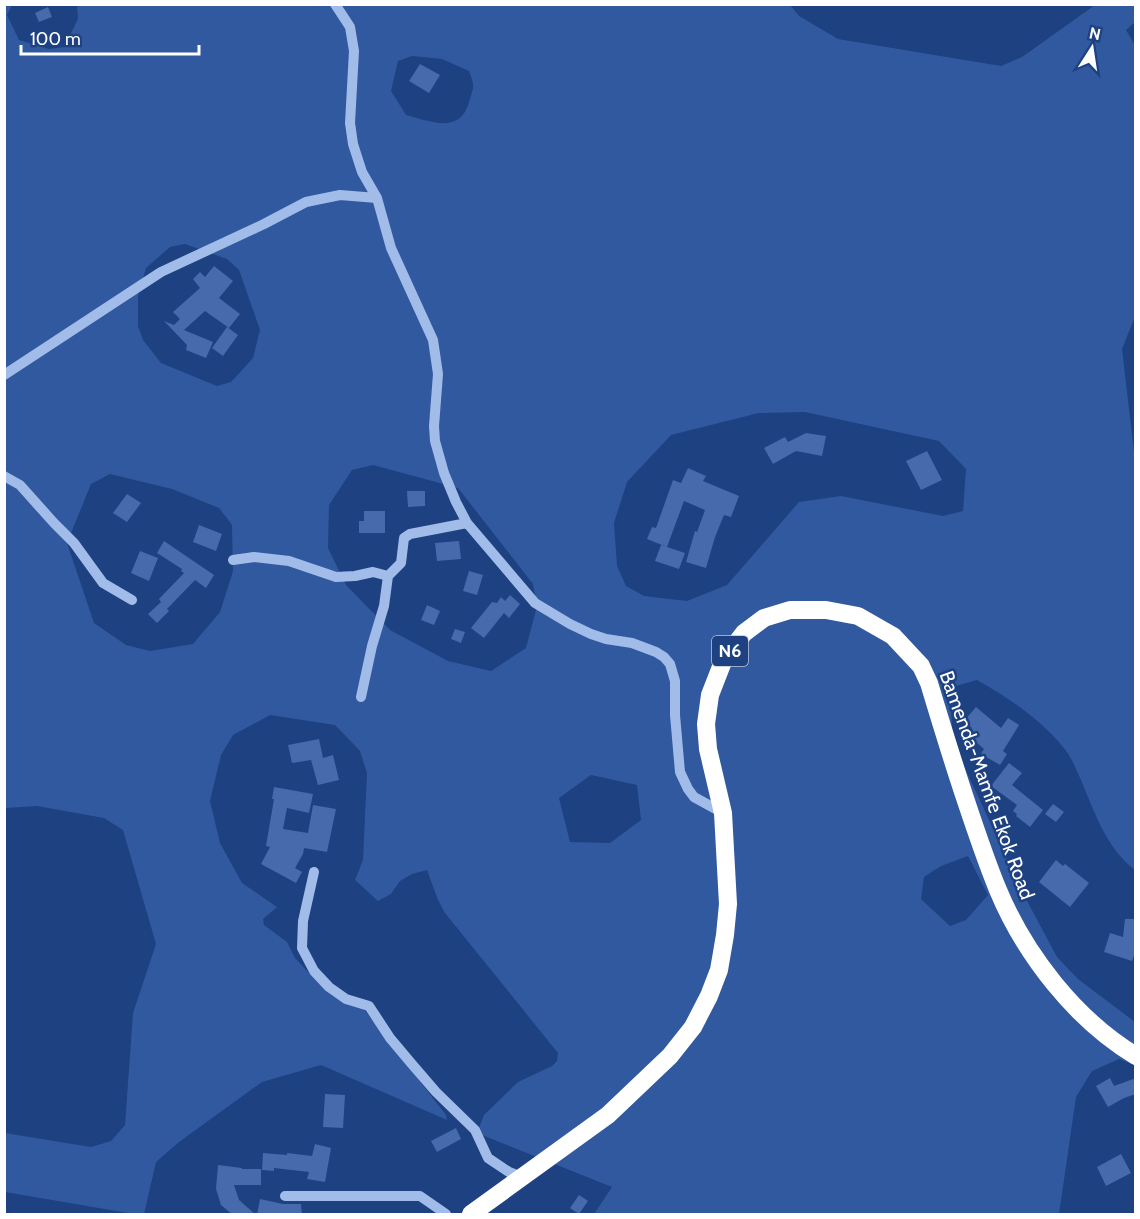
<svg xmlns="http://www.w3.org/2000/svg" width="1140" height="1219" viewBox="0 0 1140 1219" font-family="Cabin,sans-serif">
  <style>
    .green { fill: #3159a0; fill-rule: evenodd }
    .building { fill: #466aab }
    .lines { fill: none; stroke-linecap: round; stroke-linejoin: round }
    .minor { stroke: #a2bce9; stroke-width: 10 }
    .highway { stroke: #fff; stroke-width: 18 }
    .labels { text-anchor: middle; stroke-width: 5; stroke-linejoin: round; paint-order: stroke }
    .shield { fill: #1d4181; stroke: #bbc6d9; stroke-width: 1.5 }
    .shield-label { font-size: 18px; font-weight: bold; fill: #fff }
    .street-label { font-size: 20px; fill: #fff; stroke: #1d4181 }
  </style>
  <rect width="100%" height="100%" fill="#1d4181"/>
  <path class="green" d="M5,5H12L7,15L19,40L49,49L64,47L78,19L77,5H790L799,16L838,39L1001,66L1022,57L1095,5H1135V22L1126,30L1136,47V314L1122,349L1136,469L1135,870C1106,848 1095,813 1081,780C1077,772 1074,763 1069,755C1048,724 1009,698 977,680L956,686L951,700L952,731L962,762L1026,899L1057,957L1078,979L1135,1022V1065L1119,1059L1092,1071L1076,1097L1059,1214H594L612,1187L477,1133L484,1115L518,1082L552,1066L557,1061L558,1053L445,913L438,900L427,870L412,874L400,881L391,894L378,901L355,880L363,860L367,773L360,751L335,725L270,715L233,735L221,755L210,801L220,843L242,883L277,907L263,919L264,925L287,942L295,958L310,974L363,1008L446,1115L447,1120L321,1065L262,1082L179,1142L156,1162L144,1214H134L5,1192V1133L91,1147L111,1141L125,1125L133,1013L156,944L123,830L104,818L37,806L5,808ZM412,56L442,59L469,71C475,87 474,86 469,102C460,135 430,121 406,115L391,91L398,61ZM185,244L227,259L239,270L260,330L253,358L231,382L217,386L161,363L143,340L138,326V296L146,268L170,247ZM805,412L939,441L966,469L963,511L943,516L841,496L799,502L727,585L687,601L644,596L626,586L617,566L614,523L627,482L671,435L759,413ZM373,465L458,488L533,584L537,606L526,648L491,671L448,661L390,630L346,585L328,548L329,505L352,470ZM110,474L172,489L219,508L232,525L233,571L220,612L193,644L150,651L126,645L94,623L67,543L91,484ZM591,775L637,785L641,820L610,843L570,842L559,798ZM968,856L988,895L966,920L950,926L921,899L924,877L941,866Z"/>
  <path class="building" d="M48,7L52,17L39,22L35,13Z
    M420,64L440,75L429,93L409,81Z
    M214,266L233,281L219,298L240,314L229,328L205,311L184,330L213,342L206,358L186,350L187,345L164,321L174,325L180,319L173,312L200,288L193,279L200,272L205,277Z
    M227,327L238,335L223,356L212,348Z
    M806,433L826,436L822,456L796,451L773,464L764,448L785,437L788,442Z
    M927,451L942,480L921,490L906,461Z
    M688,468L706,476L703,481L739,496L731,517L724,515L715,537L706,568L686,562L695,531L697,532L705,510L684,501L667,547L647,539L652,527L656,528L673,480L681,483Z
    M407,491H425V506L408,507Z
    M127,494L141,503L127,522L113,513Z
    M364,511H385V533H359V521H364Z
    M199,525L222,534L216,551L193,542Z
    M164,541L214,575L206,588L195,580L167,609L169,611L157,623L148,614L161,602L159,599L184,573L181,571L182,569L157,553Z
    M459,541L461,559L437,561L435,543Z
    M661,545L685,553L679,569L655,561Z
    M140,551L158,558L149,581L131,573Z
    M469,571L483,575L477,595L463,591Z
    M510,595L520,604L509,618L504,613L484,638L471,628L492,602L497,603L501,597L505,601Z
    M427,605L440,611L434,625L421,620Z
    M455,629L465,632L461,643L451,639Z
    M976,707L1001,728L1008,718L1019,725L1003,751L1007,754L1000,765L981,754L984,749L967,734L972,728L964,721Z
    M319,739L323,758L333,755L339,780L318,785L311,760L292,763L288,745Z
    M1009,763L1022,773L1012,785L1043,810L1030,827L1016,816L1017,814L1013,811L1017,805L991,786Z
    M274,787L313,794L309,813L287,808L283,829L308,833L313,805L336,809L327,852L304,848L303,854L295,868L302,872L296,883L261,864L270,847L266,846L274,799H272Z
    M1053,804L1064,812L1056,822L1045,814Z
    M1056,860L1063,866L1065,864L1089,883L1070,907L1039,882Z
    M1125,919H1136V950L1132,961L1104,952L1110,933L1123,937Z
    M1110,1078L1114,1086L1136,1078V1094L1124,1098L1108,1107L1096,1086Z
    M325,1094L345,1095L343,1128L323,1127Z
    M456,1128L461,1139L437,1152L431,1141Z
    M315,1144L331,1148L325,1182L307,1179L309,1172L274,1168V1171L262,1170L263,1153L287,1155V1153L312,1156Z
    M1121,1154L1131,1173L1106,1186L1097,1167Z
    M218,1165L242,1168V1169H261V1185H234L239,1200L256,1215H233L221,1205L216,1189Z
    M579,1195L588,1201L579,1214L570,1208Z
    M260,1199L283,1204H301L302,1215H257Z"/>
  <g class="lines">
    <path class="minor" d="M335,4L350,27L354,51L350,123L353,144L362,172L377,198L391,248L433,340L438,374L434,426L435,441L444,473L456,502L467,523L535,603L570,624L591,634L606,639L632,643L656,652L664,657L670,664L675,681V715L680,772L688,789L694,797L723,813
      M4,375L161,272L264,224L306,202L340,195L377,198
      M4,476L20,485L54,523L74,543L103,583L132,600
      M233,560L254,557L289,561L336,577L355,576L373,572L388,576L401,563L404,538L410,534L467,523
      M361,697L372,646L384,606L388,576
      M314,872L303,921L302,948L314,971L329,987L346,999L369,1006L390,1038L411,1063L436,1092L475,1130L488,1158L509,1172L522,1177
      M285,1196H420L446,1214"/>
    <path class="highway" d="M471,1214L608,1115L670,1056L693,1027L709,996L719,970L725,935L728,904L723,813L708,749L706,724L710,695L724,659L744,633L764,618L790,610H826L858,616L893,636L921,666L929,683C941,723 953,762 966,801C976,831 986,861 998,890C1025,955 1076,1020 1136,1056"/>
  </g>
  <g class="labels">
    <rect class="shield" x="712" y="636" width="36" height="30" rx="4.5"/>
    <g class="shield-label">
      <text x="730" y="657">N6</text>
    </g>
    <g class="street-label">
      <text transform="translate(987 785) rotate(70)" y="7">Bamenda-Mamfe Ekok Road</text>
    </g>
  </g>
  <rect width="1140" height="1219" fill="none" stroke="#ffffff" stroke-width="12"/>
  <g transform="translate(1092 48) rotate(12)" stroke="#1d4181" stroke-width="4.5" paint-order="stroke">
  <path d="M0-4.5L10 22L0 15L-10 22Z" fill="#ffffff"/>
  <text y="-9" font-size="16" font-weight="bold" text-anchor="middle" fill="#ffffff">N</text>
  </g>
  <path d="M21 45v9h178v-9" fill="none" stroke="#ffffff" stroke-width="3"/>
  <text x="30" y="45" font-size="18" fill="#ffffff" stroke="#1d4181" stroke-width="4.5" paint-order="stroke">100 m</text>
</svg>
